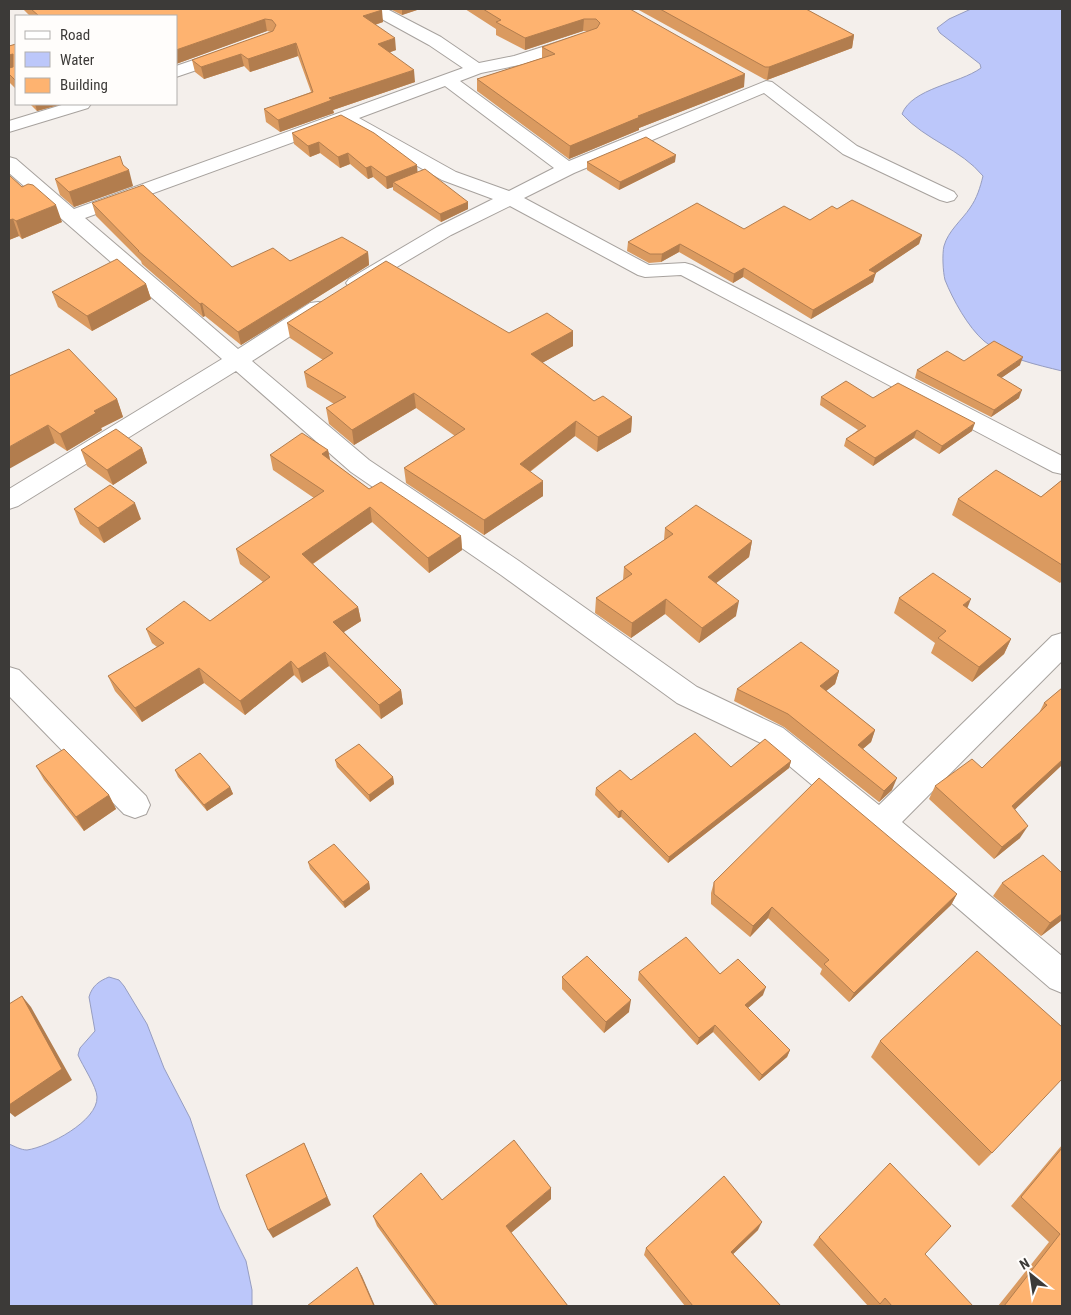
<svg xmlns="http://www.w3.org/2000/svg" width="1071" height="1315" viewBox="0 0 1071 1315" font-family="'Roboto Condensed',sans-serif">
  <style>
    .water { fill: #bcc7fa; stroke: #969dc0 }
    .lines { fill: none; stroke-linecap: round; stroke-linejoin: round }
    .minor-casing { stroke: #a7a29e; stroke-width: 2 }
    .minor { fill: #fff; fill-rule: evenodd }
    .wall { fill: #da9a60 }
    .shaded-wall { fill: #b27d4e }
    .building { fill: #feb370; stroke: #b27d4e }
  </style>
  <rect width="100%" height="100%" fill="#f4efeb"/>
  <path class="water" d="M971,9H1062V371C1038,365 1004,358 984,341C968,327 953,300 945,280C943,272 942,254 944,246C948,231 962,220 970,208C977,198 980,188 983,176C961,149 925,140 902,114C912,88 959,84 981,68L980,64L940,33L937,28L949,19Z
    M109,977L119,980L124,986L147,1024L164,1068L190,1118L220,1209L246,1261L252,1290V1306H9V1144C14,1146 21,1150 27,1150C48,1147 98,1121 97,1097C97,1087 82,1065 78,1055L80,1048L95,1031L89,997C92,986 99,981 109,977Z"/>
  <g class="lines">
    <defs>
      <path id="minor" d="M367,9H387L441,37L479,63L514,56L577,36L583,37L585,41L583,45L524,64L481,73L460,81L569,161L766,81L772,82L857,146L954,192L957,196L954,200L947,202L940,200L843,154L764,93L574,173L524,198L649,265L685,263L692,265L1062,456V474L1053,472L681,275L645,277L638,275L510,206L451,235L363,287L356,289L349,287L346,283L349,279L437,227L493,199L442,180L343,124L85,218L238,349L310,303L318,302L326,303L329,308L326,313L252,361L369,460L519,561L697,687L783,728L879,805L1052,636L1062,633V661L902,822L1062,956V993L1050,988L896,855L763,744L677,703L501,575L351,472L236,371L18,506L9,509V489L222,359L9,173V157L16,159L74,209L463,68L429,45L369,12ZM445,86L554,168L509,191L456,172L359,118Z
        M229,48L235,49L237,53L235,57L176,77V66Z
        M65,104H91L88,108L9,132V121Z
        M9,667L19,670L146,796L150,805L146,814L135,818L124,814L9,696Z"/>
    </defs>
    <use href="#minor" class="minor-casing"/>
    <use href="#minor" class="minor"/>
  </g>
  <path class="wall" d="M23,9H380L383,22L375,25L396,50L390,52L415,82L333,110L334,113L280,132L266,122L264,109L311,92L298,56L250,72L244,66L204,79L195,72L192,60L271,32L267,31L176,64V16H30Z
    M390,9H420L402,15Z
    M465,9H630L744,87L639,128V130L569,159L477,91V79L542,58V47L589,31H583L525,50L496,35V29Z
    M637,9H806L854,35L852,48L767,80L764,79Z
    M16,44V89L9,82V46Z
    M30,104H62L37,111Z
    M292,133L418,172L468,202V209L441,222L393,190V187L387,189L373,177L368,179L350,164L340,168L320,153L310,157L294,144Z
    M587,162H675L619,190L587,170Z
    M123,165L133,186L74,207L60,195L55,179Z
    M9,175L62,222L22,239L19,236L9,240Z
    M92,203L232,267L368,252L369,265L241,345L205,316L203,317L142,264L141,261L96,216Z
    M837,209L922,235L919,244L875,273L873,282L811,319L743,277L733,283L679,252L661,262L649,263L627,251L628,242L744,229L810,220Z
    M146,284L151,299L92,331L58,307L52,292Z
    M287,323L509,333L573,331V346L542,363L594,401L632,417L631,432L597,452L575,436L530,472L543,496L484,535L406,483L404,468L455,436L416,408L354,445L329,424L326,408L334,404L307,387L304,372L323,360L290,338Z
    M964,361L1020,365L1001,378L1019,398L991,417L915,378L917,370Z
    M9,376L117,399L123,417L101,428L102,430L67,451L55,443Z
    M821,397L873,398L972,431L939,454L914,438L873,466L844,446L846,439L858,430L820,405Z
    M142,448L147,463L113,485L87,466L81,450Z
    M328,450L330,460L369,489L461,536L462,550L429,573L372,522L313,564L358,607L361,621L344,632L401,690L403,704L381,719L329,666L302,683L294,675L245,715L204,683L142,722L115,691L108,676L157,647L152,643L146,629L210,621L263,582L240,564L236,549L314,498L273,470L270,455Z
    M1062,480V581L1060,583L952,515L958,499L1041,497Z
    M74,509L141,519L104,543L80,524Z
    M665,528L752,541L749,557L716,583L736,616L699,643L665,614L631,638L595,613L596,598L623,580L624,567L664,540Z
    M899,598L967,608L1011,639L1004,654L972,682L931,653L935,643L894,613Z
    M839,671L835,684L826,691L875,730L871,742L863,749L892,790L879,802L784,727L734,701L737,689Z
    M1062,688V765L1015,809L1020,838L994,859L929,799L935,786L982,768L1039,713L1044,703Z
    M335,760L393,777L394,784L370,802L337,767Z
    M791,761L789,768L668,863L621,817L618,818L595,795L596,788L631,780L731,767Z
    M36,766L109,795L116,809L84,831L44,780Z
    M175,770L230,787L233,794L207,811L178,777Z
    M308,862L369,882L370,889L345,908L310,869Z
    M1062,873V920L1041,936L993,896L1002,883Z
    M714,882L957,894L951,905L849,1002L820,974L822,969L768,918L750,937L711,904V893Z
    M639,972L720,974L763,995L748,1008L790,1050L787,1057L759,1081L713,1032L697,1045L638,980Z
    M562,977L629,1012L604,1033L562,989Z
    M880,1041L992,1153L979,1166L871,1057Z
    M1062,1145V1306H998L1049,1242L1011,1206Z
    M551,1199L511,1233L568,1306H435L377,1226L373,1216L442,1200Z
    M758,1230L733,1254L781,1306H685L644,1255L646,1248Z
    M819,1237L973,1306H879L878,1305L877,1306H868L813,1245Z"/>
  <path class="shaded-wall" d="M402,9H420L402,15Z
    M382,10L383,22L364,28L363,16Z
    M265,19L267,31L176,64V50Z
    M584,19L583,31L525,50V38Z
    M854,35L852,48L767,80L769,67Z
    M395,38L396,50L380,56L378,44Z
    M296,43L298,56L250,72L248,59Z
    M13,54L16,67L9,69V55Z
    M241,54L244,66L204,79L201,67Z
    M414,70L415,82L333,110L334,113L280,132L278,120L329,98Z
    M745,74L744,87L639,128V130L569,159L570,146L638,116Z
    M35,104H62L37,111Z
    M319,142L320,153L310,157L308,146Z
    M348,153L350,164L340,168L338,157Z
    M676,155L675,162L619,190L620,182Z
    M417,165L418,177L393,182V187L387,189L386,177Z
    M371,166L373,177L368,179L366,168Z
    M129,170L133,186L74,207L69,192Z
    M468,202V209L441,222L440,214Z
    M56,205L62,222L22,239L16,221Z
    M13,219L19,236L9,240V220Z
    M922,235L919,244L873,275L876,273L873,282L811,319L813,310L869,270Z
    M680,244L679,252L661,262L662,254Z
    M368,252L369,265L241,345L238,332Z
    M744,268L743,277L733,283L734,274Z
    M146,284L151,299L92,331L87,316Z
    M202,303L205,316L203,317L200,304Z
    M573,331V346L531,369V354Z
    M1023,357L1020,365L994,383L997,375Z
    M1022,390L1019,398L991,417L994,410Z
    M414,393L416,408L354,445L352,430Z
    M117,399L123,417L101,428L102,430L67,451L60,434L94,411Z
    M632,417L631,432L597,452L598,437Z
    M576,421L575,436L520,479V464Z
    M975,423L972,431L939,454L942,446Z
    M48,425L55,443L9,469V447Z
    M917,430L914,438L873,466L875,458Z
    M142,448L147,463L113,485L107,470Z
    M328,450L331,465L322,454Z
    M543,481V496L484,535V520Z
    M135,503L141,519L104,543L98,528Z
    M370,507L372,522L305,569L302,554Z
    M461,536L462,550L429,573L428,558Z
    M752,541L749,557L705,592L708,577Z
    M666,599L665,614L631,638L632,623Z
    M971,599L965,614L963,605Z
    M739,601L736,616L699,643L702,628Z
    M358,607L361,621L336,637L333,622Z
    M1011,639L1004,654L972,682L979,667Z
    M325,652L329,666L302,683L298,669Z
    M291,661L294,675L245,715L240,701Z
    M199,668L204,683L142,722L135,708Z
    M839,671L835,684L816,699L820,686Z
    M401,690L403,704L381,719L379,705Z
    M875,730L871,742L853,757L858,745Z
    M1062,760V765L1005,819L1012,806Z
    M791,761L789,768L668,863L669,857Z
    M393,777L394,784L370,802L369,795Z
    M897,778L892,790L879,802L884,791Z
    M230,787L233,794L207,811L204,805Z
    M109,795L116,809L84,831L76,817Z
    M622,810L621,817L618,818L619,812Z
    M1028,826L1020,838L994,859L1002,847Z
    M369,882L370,889L345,908L343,902Z
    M957,894L951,905L849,1002L854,993Z
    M772,907L768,918L750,937L753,926Z
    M1062,914V920L1041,936L1050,923Z
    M766,987L763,995L743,1012L745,1005Z
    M22,996L31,1007L72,1080L15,1117L9,1112V1105Z
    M631,1000L629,1012L604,1033L606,1022Z
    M715,1025L713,1032L697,1045L699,1038Z
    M790,1050L787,1057L759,1081L762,1075Z
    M304,1143L331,1205L273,1238L268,1230Z
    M551,1188V1199L507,1236L506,1226Z
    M762,1222L758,1230L727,1260L731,1252Z
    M357,1267L362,1276L375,1306H374Z"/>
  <path class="building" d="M31,9H380L382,10L363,16L395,38L378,44L414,70L329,98L332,100L278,120L264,109L313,92L296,43L248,59L241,54L201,67L192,60L273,31L276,25L272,20L265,19L176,50V16H39Z
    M483,9H630L745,74L638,116L640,117L570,146L477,79L555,54L542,47L597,28L600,23L596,19H584L525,38L496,22L501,20Z
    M660,9H806L854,35L769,67H765Z
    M16,44V81L9,74V68L13,67V54L9,55V46Z
    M341,115L374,133L417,165L386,177L371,166L366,168L348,153L338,157L319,142L308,146L292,133Z
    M646,137L676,155L620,182L587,162Z
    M120,156L123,165L129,170L69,192L55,179Z
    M425,169L468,202L440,214L393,182Z
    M9,175L22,187L28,184L33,185L56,205L16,221L13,219L9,220Z
    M143,185L232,267L273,248L290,261L342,237L368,252L238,332L202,303L200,304L138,251H139L92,203Z
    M852,200L922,235L869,270L876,273L813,310L744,268L734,274L680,244L662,254H650L628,242L697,203L744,229L784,206L810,220L832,206L837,209Z
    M117,259L146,284L87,316L52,292Z
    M386,261L509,333L547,313L573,331L531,354L594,401L603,396L632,417L598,437L576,421L520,464L543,481L484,520L404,468L465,429L414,393L352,430L326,408L346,397L304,372L333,353L287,323Z
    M994,341L1023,357L997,375L1022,390L994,410L917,370L947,351L964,361Z
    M69,349L117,399L94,411L96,413L60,434L48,425L9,447V376Z
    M846,381L873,398L898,383L975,423L942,446L917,430L875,458L846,439L866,426L821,397Z
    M116,429L142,448L107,470L81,450Z
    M302,433L328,450L322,454L369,489L381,482L461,536L428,558L370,507L302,554L358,607L333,622L401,690L379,705L325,652L298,669L291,661L240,701L199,668L135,708L108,676L164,643L146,629L184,601L210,621L270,577L236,549L324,491L270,455Z
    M996,470L1041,497L1062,480V565L958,499Z
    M110,485L135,503L98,528L74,509Z
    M696,505L752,541L708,577L739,601L702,628L666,599L632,623L596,598L632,574L624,567L673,534L665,528Z
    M933,573L971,599L963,605L1011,639L979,667L938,638L946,631L899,598Z
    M801,642L839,671L820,686L875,730L858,745L897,778L884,791L788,714L737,689Z
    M1062,688V760L1012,806L1028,826L1002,847L935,786L972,759L982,768L1047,705L1044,703Z
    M695,733L731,767L765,739L791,761L669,857L622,810L619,812L596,788L620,770L631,780Z
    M359,744L393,777L369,795L335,760Z
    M64,749L109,795L76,817L36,766Z
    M200,753L230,787L204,805L175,770Z
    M819,778L957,894L854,993L824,964L829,960L772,907L753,926L714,894V882Z
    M334,844L369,882L343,902L308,862Z
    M1043,855L1062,873V914L1050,923L1002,883Z
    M686,937L720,974L738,959L766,987L745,1005L790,1050L762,1075L715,1025L699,1038L639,972Z
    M977,951L1062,1027V1079L992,1153L880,1041Z
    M587,956L631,1000L606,1022L562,977Z
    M22,996L62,1069L9,1105V1004Z
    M514,1140L551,1188L506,1226L568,1306H438L373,1216L421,1173L442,1200Z
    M304,1143L327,1197L268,1230L246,1175Z
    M1062,1148V1306H1004L1060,1234L1021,1197Z
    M890,1163L951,1226L925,1254L973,1306H892L885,1298L880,1304L819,1237Z
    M724,1176L762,1222L731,1252L781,1306H693L646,1248Z
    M357,1267L374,1306H307Z"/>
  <rect width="1071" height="1315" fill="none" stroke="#3c3a38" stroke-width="20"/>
  <rect x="15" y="15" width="162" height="90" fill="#fffdfb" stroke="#b1afad"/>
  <rect x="25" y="31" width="25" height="8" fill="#ffffff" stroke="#b1afad"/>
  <text x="60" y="40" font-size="15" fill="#3c3a38">Road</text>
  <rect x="25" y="52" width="25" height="15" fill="#bcc7fa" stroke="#b1afad"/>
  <text x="60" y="65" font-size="15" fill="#3c3a38">Water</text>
  <rect x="25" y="78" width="25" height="15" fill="#feb370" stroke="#b1afad"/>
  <text x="60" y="90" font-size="15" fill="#3c3a38">Building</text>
  <g transform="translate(1031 1275) rotate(330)" stroke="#fffdfb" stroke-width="4" paint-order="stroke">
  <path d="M0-4L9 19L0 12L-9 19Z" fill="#3c3a38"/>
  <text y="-8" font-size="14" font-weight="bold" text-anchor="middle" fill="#3c3a38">N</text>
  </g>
</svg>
